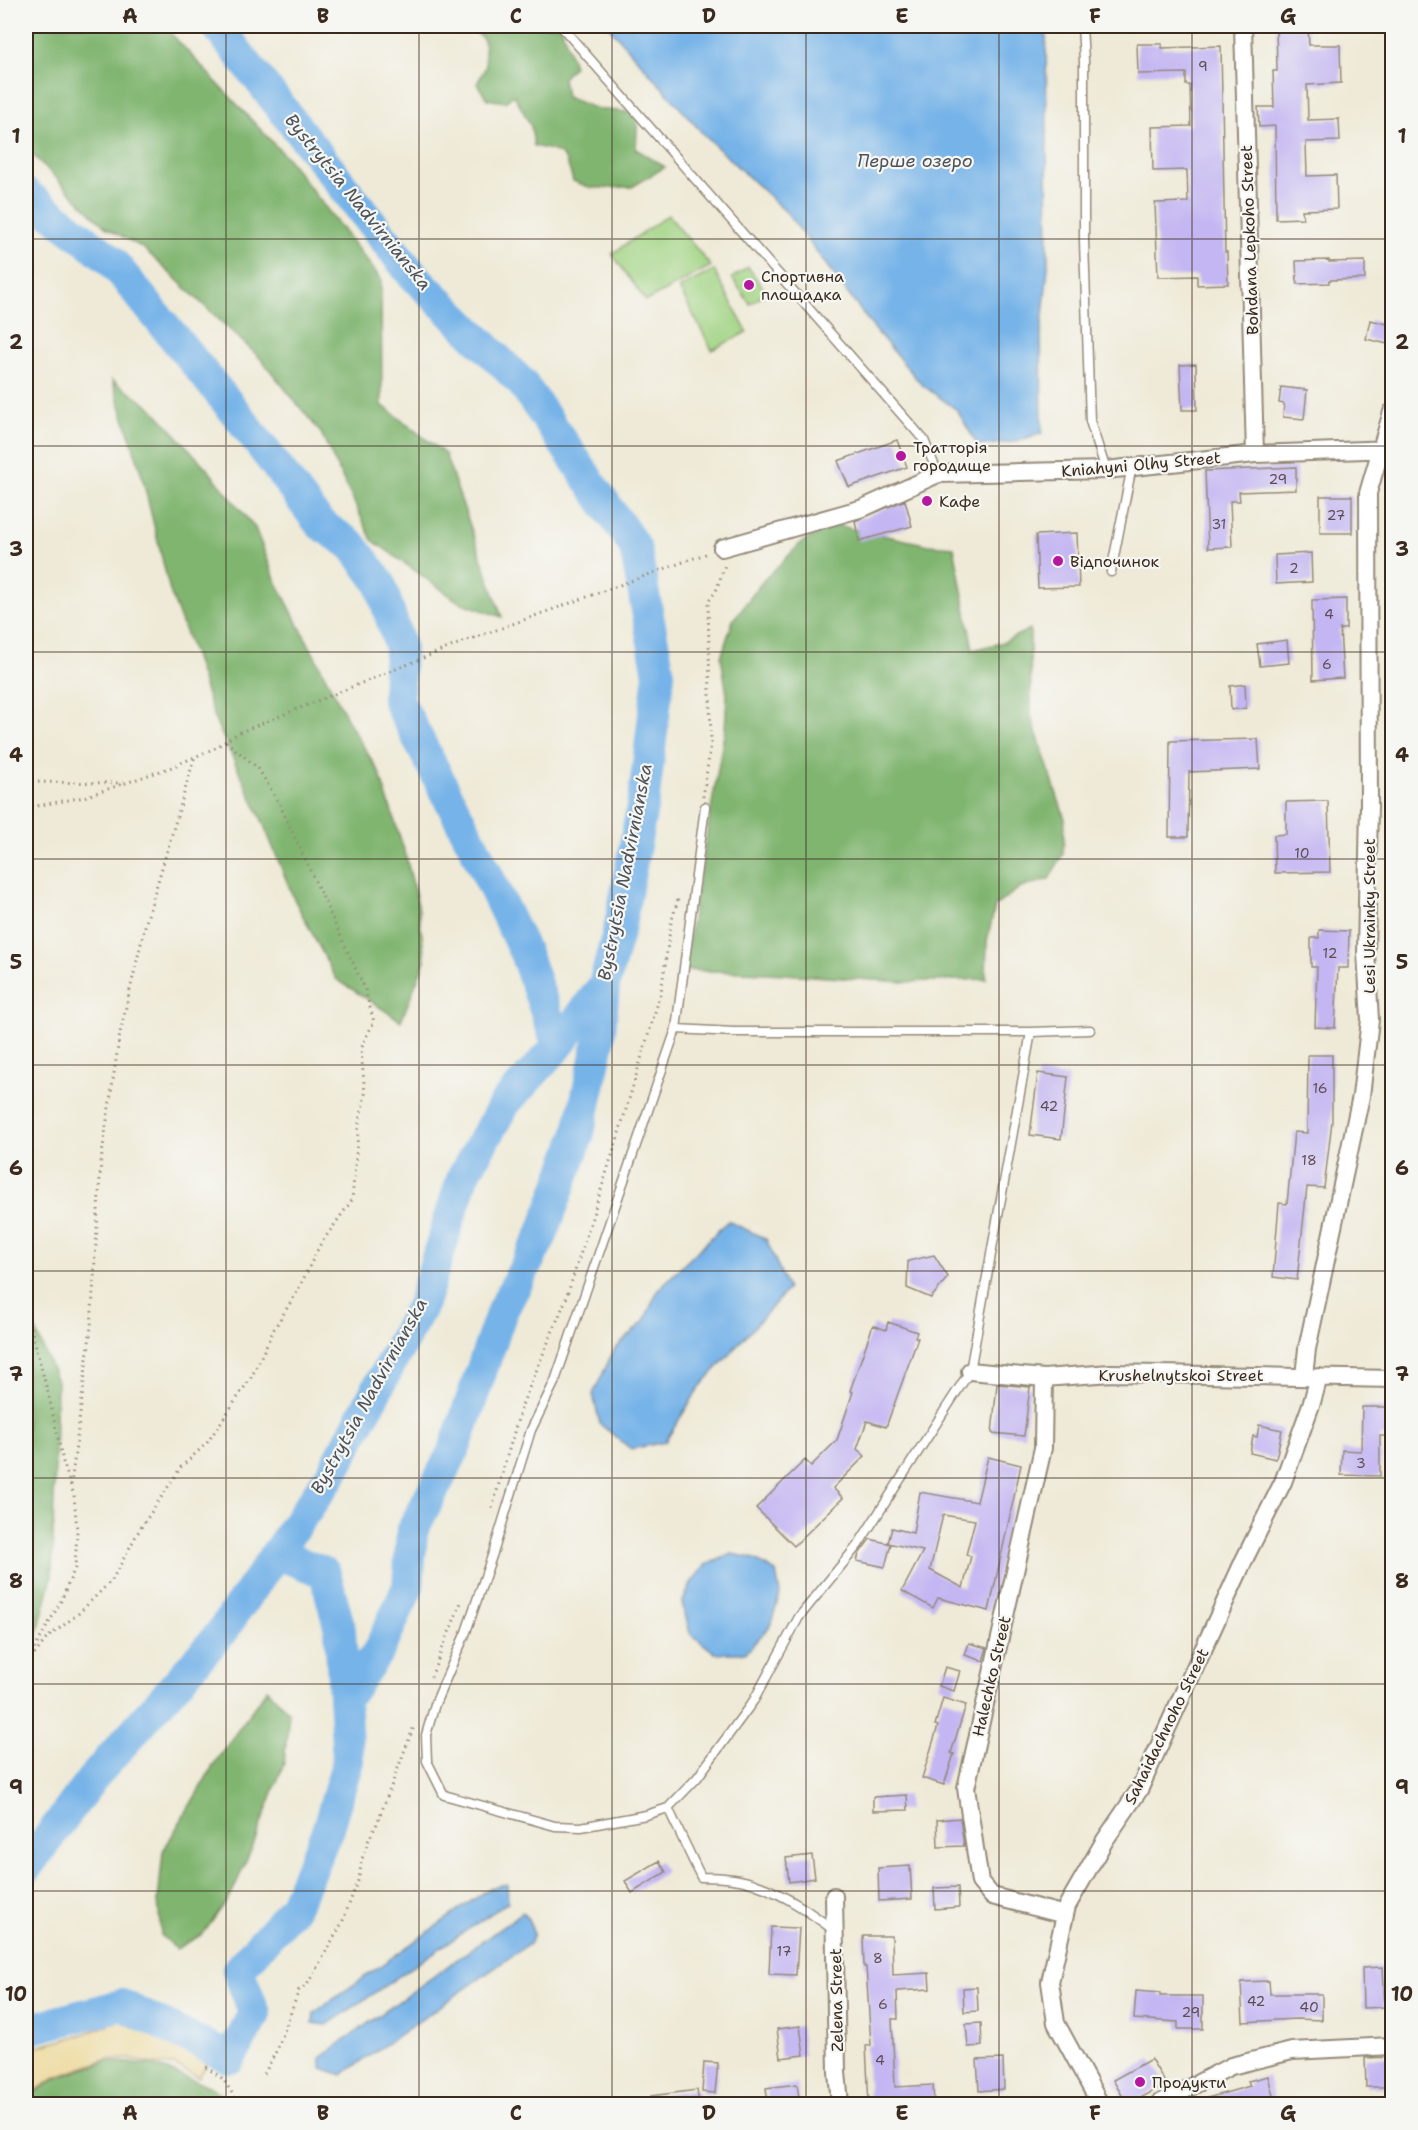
<svg xmlns="http://www.w3.org/2000/svg" width="1418" height="2130" viewBox="0 0 1418 2130" font-family="'Shantell Sans',sans-serif">
  <style>
    .green { fill: #a0d382; stroke: #6e7e50; stroke-width: 1.5 }
    .forest { fill: #80b570; stroke: #5e7047; stroke-width: 1.5 }
    .sand { fill: #eeda9e; stroke: #94825e; stroke-width: 1.5 }
    .water { fill: #76b3e8; stroke: #586e83; stroke-width: 1.5 }
    .lines { fill: none; stroke-linecap: round; stroke-linejoin: round }
    .river { stroke: #76b3e8; stroke-width: 32 }
    .building { fill: #c3b6f2; fill-rule: evenodd }
    .service-casing { stroke: #958a7a; stroke-width: 11 }
    .minor-casing { stroke: #958a7a; stroke-width: 20 }
    .path { stroke: #958a7a; stroke-width: 3; stroke-dasharray: 1.5 4.5; stroke-linecap: butt }
    .service { stroke: #fff; stroke-width: 8 }
    .minor { stroke: #fff; stroke-width: 16 }
    .grid { fill: none; stroke: #3b2a1e; stroke-width: 1.5; stroke-opacity: 0.55 }
    .poi-dot { fill: #b5179e; stroke: #f6f6f2; stroke-width: 2 }
    .labels { text-anchor: middle; stroke-width: 4.5; stroke-linejoin: round; paint-order: stroke }
    .number-label { font-size: 14px; fill: #5d4d53 }
    .street-label { font-size: 16px; fill: #3b2a1e; stroke: #f6f6f2 }
    .poi-label { font-size: 16px; fill: #3b2a1e; stroke: #f6f6f2; text-anchor: start }
    .water-label { font-size: 18px; font-style: italic; fill: #4d535b; stroke: #f6f6f2 }
    .neatline { fill: none; stroke: #3b2a1e; stroke-width: 2 }
    .grid-label { font-size: 20px; text-anchor: middle; font-weight: bold; fill: #3b2a1e }
  </style>
  <rect width="100%" height="100%" fill="#f6f6f2"/>
  <filter id="ink" filterUnits="userSpaceOnUse"><feTurbulence type="fractalNoise" baseFrequency=".0167" numOctaves="2"/><feDisplacementMap in="SourceGraphic" scale="12" xChannelSelector="R" yChannelSelector="G"/><feConvolveMatrix kernelMatrix="1 2 1 2 8 2 1 2 1" color-interpolation-filters="sRGB"/></filter>
  <filter id="wash" filterUnits="userSpaceOnUse"><feTurbulence type="fractalNoise" baseFrequency=".008" numOctaves="4" result="noise"/><feDisplacementMap in="SourceGraphic" scale="24" xChannelSelector="R" yChannelSelector="G"/><feGaussianBlur stdDeviation="1.35" result="paint"/><feColorMatrix in="noise" values="0 0 0 0 0 0 0 0 0 0 0 0 0 0 0 0 0 1.4 0 .05"/><feComposite in="paint" operator="in"/></filter>
  <g filter="url(#wash)">
    <rect width="100%" height="100%" fill="#efead7"/>
    <path class="green" d="M668,215L711,266L646,301L612,254Z
      M748,267L767,293L750,304L732,278Z
      M714,270L747,332L712,350L679,288Z"/>
    <path class="forest" d="M26,26H164L288,159L381,279L382,405L445,454L502,617L459,602L372,540L321,433L260,358L143,248L105,227L26,148Z
      M470,26H561L574,66L563,78L566,97L597,109L638,113L636,149L665,167L632,187L591,188L573,181C565,151 563,153 534,146L531,126L514,95L505,102L487,99L477,84L486,66L484,40Z
      M112,380L152,408L209,471L255,528L275,579L351,726L379,772L405,853L418,905L425,961L401,1021L336,979L294,899L261,818L215,720L195,658L170,591L141,472Z
      M835,525L929,545L954,547L973,650L1004,642L1030,629L1031,716L1065,819L1063,854L1049,879L1018,889L995,906L987,941L986,979L903,982L768,973L683,970L725,729L727,695L721,657L733,620L763,581L802,542Z
      M26,1308L57,1381L52,1577L26,1678Z
      M267,1689L289,1712L284,1763L252,1848L231,1895L203,1934L176,1949L161,1935L158,1901L163,1851L216,1761Z
      M108,2061L153,2065L209,2086L224,2096L221,2104H26V2099L57,2078Z"/>
    <path class="sand" d="M130,2015C148,2015 197,2043 213,2055L199,2077L173,2065L153,2064L130,2059H109L56,2077L26,2097V2050C61,2041 97,2032 130,2015Z"/>
    <path class="water" d="M608,26H1046L1048,267L1041,335L1042,433L1014,442L978,446L957,410L921,384L873,327L788,214L704,135Z
      M728,1221L766,1239L788,1289L699,1388L665,1442L631,1449L600,1424L593,1394L614,1350L644,1321L658,1290Z
      M732,1554L752,1558L776,1572L780,1594L770,1626L745,1653H715L690,1633L682,1603L692,1582L705,1565Z
      M507,1884L508,1902L327,2025L313,2023L314,2013L490,1888Z
      M523,1912L527,1917L534,1934L529,1944L342,2075L322,2068L320,2058Z"/>
    <g class="lines">
      <path class="river" d="M26,194L110,259L240,418L320,524L352,545L380,583L400,647L398,700L474,847L525,953L558,1046
        M344,1701L379,1650L408,1587L412,1531L454,1450L502,1311L542,1235L578,1136L599,1041L604,985
        M26,1868L92,1779L220,1634L332,1473L423,1303L463,1176L505,1103L558,1046L604,985L620,925L644,797L659,674L635,547L522,383L411,273L217,26
        M26,2030L122,2005L230,2058L255,2014L238,1970L294,1907L327,1831L348,1761L340,1630L325,1573L276,1553"/>
    </g>
    <g id="blocks">
      <path class="building" d="M1276,26H1308L1309,45H1340L1341,83L1307,85L1308,120L1339,119L1340,141L1306,142L1307,176L1336,175L1337,209L1302,210L1303,218L1276,219L1275,126L1259,127L1258,107H1274L1273,71H1277Z
        M1137,44H1162V48L1221,46L1225,252H1227L1228,284L1197,285V276L1158,277L1155,203L1188,202L1187,170L1153,171L1152,127L1191,126L1190,85H1186V73L1138,74Z
        M1329,260V262L1365,261V279L1329,280V283L1297,284L1296,261Z
        M1370,320L1392,325V345L1366,339Z
        M1196,364L1197,410H1182L1180,365Z
        M1281,387L1307,390L1304,419L1283,417L1284,404L1279,403Z
        M897,440L907,467L849,487L838,461Z
        M1296,467V490L1239,492L1240,501H1230L1232,547L1208,548L1205,471Z
        M1320,496H1352V533H1320Z
        M905,500L912,526L859,541L855,521Z
        M1077,533L1079,587L1038,588L1036,535Z
        M1311,553L1312,582L1276,584L1275,555Z
        M1346,599V629H1340L1343,678L1313,680L1312,600Z
        M1287,640L1289,663L1260,666L1257,644Z
        M1245,684L1246,708L1231,710L1230,686Z
        M1258,739L1260,769L1189,772L1188,837H1169L1170,741Z
        M1328,801L1330,872L1275,873L1274,835L1286,834V802Z
        M1319,930L1349,931L1348,968H1338L1335,1028L1315,1027L1317,967H1311V938H1319Z
        M1308,1055H1332V1121L1324,1188L1307,1187L1297,1280L1273,1277L1279,1203L1287,1204L1294,1132L1307,1133Z
        M1038,1073L1068,1077L1061,1139L1030,1135Z
        M934,1255L948,1277L931,1298L907,1288L908,1261Z
        M888,1322L917,1332L915,1337L918,1338L886,1427L867,1421L857,1449L865,1456L833,1488L843,1498L794,1546L756,1508L805,1460L811,1466L837,1440L853,1392L850,1391L873,1325L886,1330Z
        M997,1384L1030,1387L1024,1436L992,1433Z
        M1362,1407H1392V1436H1380V1476L1341,1475L1342,1450L1361,1451Z
        M1259,1425L1282,1430L1276,1459L1250,1453L1253,1436L1257,1437Z
        M988,1457L1021,1465L989,1611L938,1598L933,1608L902,1591L923,1551L888,1543L892,1528L913,1533L920,1492L977,1502ZM943,1515L975,1520L966,1555L971,1556L963,1588L930,1570Z
        M870,1539L891,1544L885,1567L857,1561L859,1554Z
        M969,1643L987,1648L983,1661L965,1655Z
        M945,1667L960,1671L954,1691L939,1686Z
        M943,1698L966,1705L951,1753L954,1754L944,1785L922,1778L938,1726L935,1725Z
        M907,1795L908,1810L873,1811V1797Z
        M960,1818L964,1846L938,1847L937,1820Z
        M812,1855L815,1878L789,1882L786,1858Z
        M659,1861L666,1872L632,1893L625,1881Z
        M910,1866L912,1899L879,1901L878,1868Z
        M958,1887L959,1907L935,1909L934,1888Z
        M771,1927L799,1928L796,1975L769,1974Z
        M863,1936H892L893,1975L929,1973L930,1989L897,1991L898,2019H892L895,2087L933,2085L934,2104H869L866,2046L871,2045L866,1967H864Z
        M1383,1967L1385,2007L1363,2008L1362,1968Z
        M1269,1981L1270,1994H1322V2020L1296,2019L1243,2022L1241,1982Z
        M977,1987L978,2011L964,2012L963,1988Z
        M1136,1991L1160,1993V1996H1203V2029H1178V2022L1134,2019Z
        M981,2023L982,2046L968,2047L966,2024Z
        M800,2026L804,2055L781,2058L777,2029Z
        M1392,2057V2087H1366L1365,2058Z
        M1003,2059L1004,2089L979,2091L977,2060Z
        M1151,2059L1166,2084L1130,2104H1127L1113,2080Z
        M704,2062L718,2063L715,2093L702,2092Z
        M1268,2076L1275,2104H1201L1200,2100L1250,2086L1248,2081Z
        M797,2084L800,2104H768L766,2088Z
        M697,2090L699,2104H652L651,2096Z"/>
    </g>
  </g>
  <g filter="url(#ink)">
    <use href="#blocks" fill-opacity="0" stroke="#958a7a" stroke-width="1.5"/>
    <g class="lines">
      <defs>
        <path id="service" d="M561,26L924,440L938,474
          M1082,26L1084,61V241L1090,421L1106,470
          M1111,572L1132,466
          M705,807L676,1029L555,1381L531,1430L494,1550L466,1632L435,1704L426,1735L427,1761L444,1795L555,1826L581,1827L646,1815L668,1808L701,1877C720,1877 740,1878 757,1885C786,1895 811,1913 835,1931
          M676,1029L734,1032H1031L1090,1030
          M668,1808L697,1778L754,1700L799,1617L858,1545L970,1371L1031,1032"/>
        <path id="minor" d="M1243,26L1255,454
          M722,548L863,508L938,474L1106,470L1255,454L1392,449
          M970,1371L1044,1378L1111,1373L1392,1379
          M1304,1376L1307,1349L1361,1096L1370,1020L1366,953L1369,806L1368,493L1392,412
          M1044,1378L1043,1448L966,1788L980,1882L992,1896L1065,1915
          M834,1896L837,2072L840,2104
          M1100,2104L1056,2023L1050,1982L1065,1915L1067,1906L1105,1840L1139,1790L1245,1558L1283,1482L1312,1402L1319,1377
          M1158,2104L1231,2066L1292,2051L1392,2046"/>
      </defs>
      <use href="#service" class="service-casing"/>
      <use href="#minor" class="minor-casing"/>
      <path class="path" d="M26,782L123,783
        M703,797L711,743L708,602L716,591L725,565
        M26,808L84,797L105,790L172,767L215,748L238,733L463,642L708,553
        M26,1310L50,1401L63,1462L74,1495L77,1531L75,1568L61,1601L30,1657
        M71,1485L91,1327L101,1161L120,1033L146,922L195,756
        M492,1508L522,1405L566,1299L615,1146L661,992L671,923L679,896
        M27,1664L47,1638L78,1614L112,1580L137,1534L181,1467L207,1443L252,1376L274,1329L297,1292L320,1245L352,1200L359,1122L365,1094L361,1050L365,1039L374,1022L365,989L279,803L258,768L224,740
        M431,1677L462,1600
        M206,2067L223,2079L239,2104
        M264,2074L278,2048L299,1990L307,1985L342,1923L359,1878L362,1859L369,1839L376,1826L414,1726"/>
      <use href="#service" class="service"/>
      <use href="#minor" class="minor"/>
    </g>
  </g>
  <path class="grid" d="M226,26V2104M419,26V2104M612,26V2104M806,26V2104M999,26V2104M1192,26V2104M26,239H1392M26,446H1392M26,652H1392M26,859H1392M26,1065H1392M26,1271H1392M26,1478H1392M26,1684H1392M26,1891H1392"/>
  <g class="poi-dot">
    <circle cx="749" cy="285" r="6"/>
    <circle cx="901" cy="456" r="6"/>
    <circle cx="927" cy="501" r="6"/>
    <circle cx="1058" cy="561" r="6"/>
    <circle cx="1140" cy="2082" r="6"/>
  </g>
  <g class="labels">
    <g class="number-label">
      <text x="1203" y="71">9</text>
      <text x="1278" y="484">29</text>
      <text x="1336" y="520">27</text>
      <text x="1219" y="529">31</text>
      <text x="1294" y="573">2</text>
      <text x="1329" y="619">4</text>
      <text x="1327" y="669">6</text>
      <text x="1302" y="858">10</text>
      <text x="1330" y="958">12</text>
      <text x="1320" y="1093">16</text>
      <text x="1049" y="1111">42</text>
      <text x="1309" y="1165">18</text>
      <text x="1361" y="1468">3</text>
      <text x="784" y="1956">17</text>
      <text x="878" y="1963">8</text>
      <text x="1256" y="2006">42</text>
      <text x="883" y="2009">6</text>
      <text x="1309" y="2012">40</text>
      <text x="1191" y="2017">29</text>
      <text x="880" y="2065">4</text>
    </g>
    <g class="street-label">
      <text transform="translate(1249 240) rotate(-92)" y="6">Bohdana Lepkoho Street</text>
      <text transform="translate(1141 464) rotate(-5)" y="6">Kniahyni Olhy Street</text>
      <text transform="translate(1369 916) rotate(-90)" y="6">Lesi Ukrainky Street</text>
      <text x="1181" y="1381">Krushelnytskoi Street</text>
      <text transform="translate(991 1676) rotate(-77)" y="6">Halechko Street</text>
      <text transform="translate(1166 1726) rotate(-64)" y="6">Sahaidachnoho Street</text>
      <text transform="translate(836 2000) rotate(-91)" y="6">Zelena Street</text>
    </g>
    <g class="poi-label">
      <text x="761" y="282">Спортивна<tspan x="761" dy="18">площадка</tspan></text>
      <text x="913" y="453">Тратторія<tspan x="913" dy="18">городище</tspan></text>
      <text x="939" y="507">Кафе</text>
      <text x="1070" y="567">Відпочинок</text>
      <text x="1152" y="2088">Продукти</text>
    </g>
    <g class="water-label">
      <text x="915" y="167">Перше озеро</text>
      <text transform="translate(358 202) rotate(51)" y="6">Bystrytsia Nadvirnianska</text>
      <text transform="translate(625 872) rotate(-79)" y="6">Bystrytsia Nadvirnianska</text>
      <text transform="translate(369 1396) rotate(-61)" y="6">Bystrytsia Nadvirnianska</text>
    </g>
  </g>
  <rect width="1418" height="2130" fill="none" stroke="#f6f6f2" stroke-width="66"/>
  <rect x="33" y="33" width="1352" height="2064" class="neatline"/>
  <g class="grid-label">
    <text x="130" y="23">A</text>
    <text x="323" y="23">B</text>
    <text x="516" y="23">C</text>
    <text x="709" y="23">D</text>
    <text x="902" y="23">E</text>
    <text x="1095" y="23">F</text>
    <text x="1288" y="23">G</text>
    <text x="16" y="143">1</text>
    <text x="1402" y="143">1</text>
    <text x="16" y="349">2</text>
    <text x="1402" y="349">2</text>
    <text x="16" y="556">3</text>
    <text x="1402" y="556">3</text>
    <text x="16" y="762">4</text>
    <text x="1402" y="762">4</text>
    <text x="16" y="969">5</text>
    <text x="1402" y="969">5</text>
    <text x="16" y="1175">6</text>
    <text x="1402" y="1175">6</text>
    <text x="16" y="1381">7</text>
    <text x="1402" y="1381">7</text>
    <text x="16" y="1588">8</text>
    <text x="1402" y="1588">8</text>
    <text x="16" y="1794">9</text>
    <text x="1402" y="1794">9</text>
    <text x="16" y="2001">10</text>
    <text x="1402" y="2001">10</text>
    <text x="130" y="2120">A</text>
    <text x="323" y="2120">B</text>
    <text x="516" y="2120">C</text>
    <text x="709" y="2120">D</text>
    <text x="902" y="2120">E</text>
    <text x="1095" y="2120">F</text>
    <text x="1288" y="2120">G</text>
  </g>
</svg>
